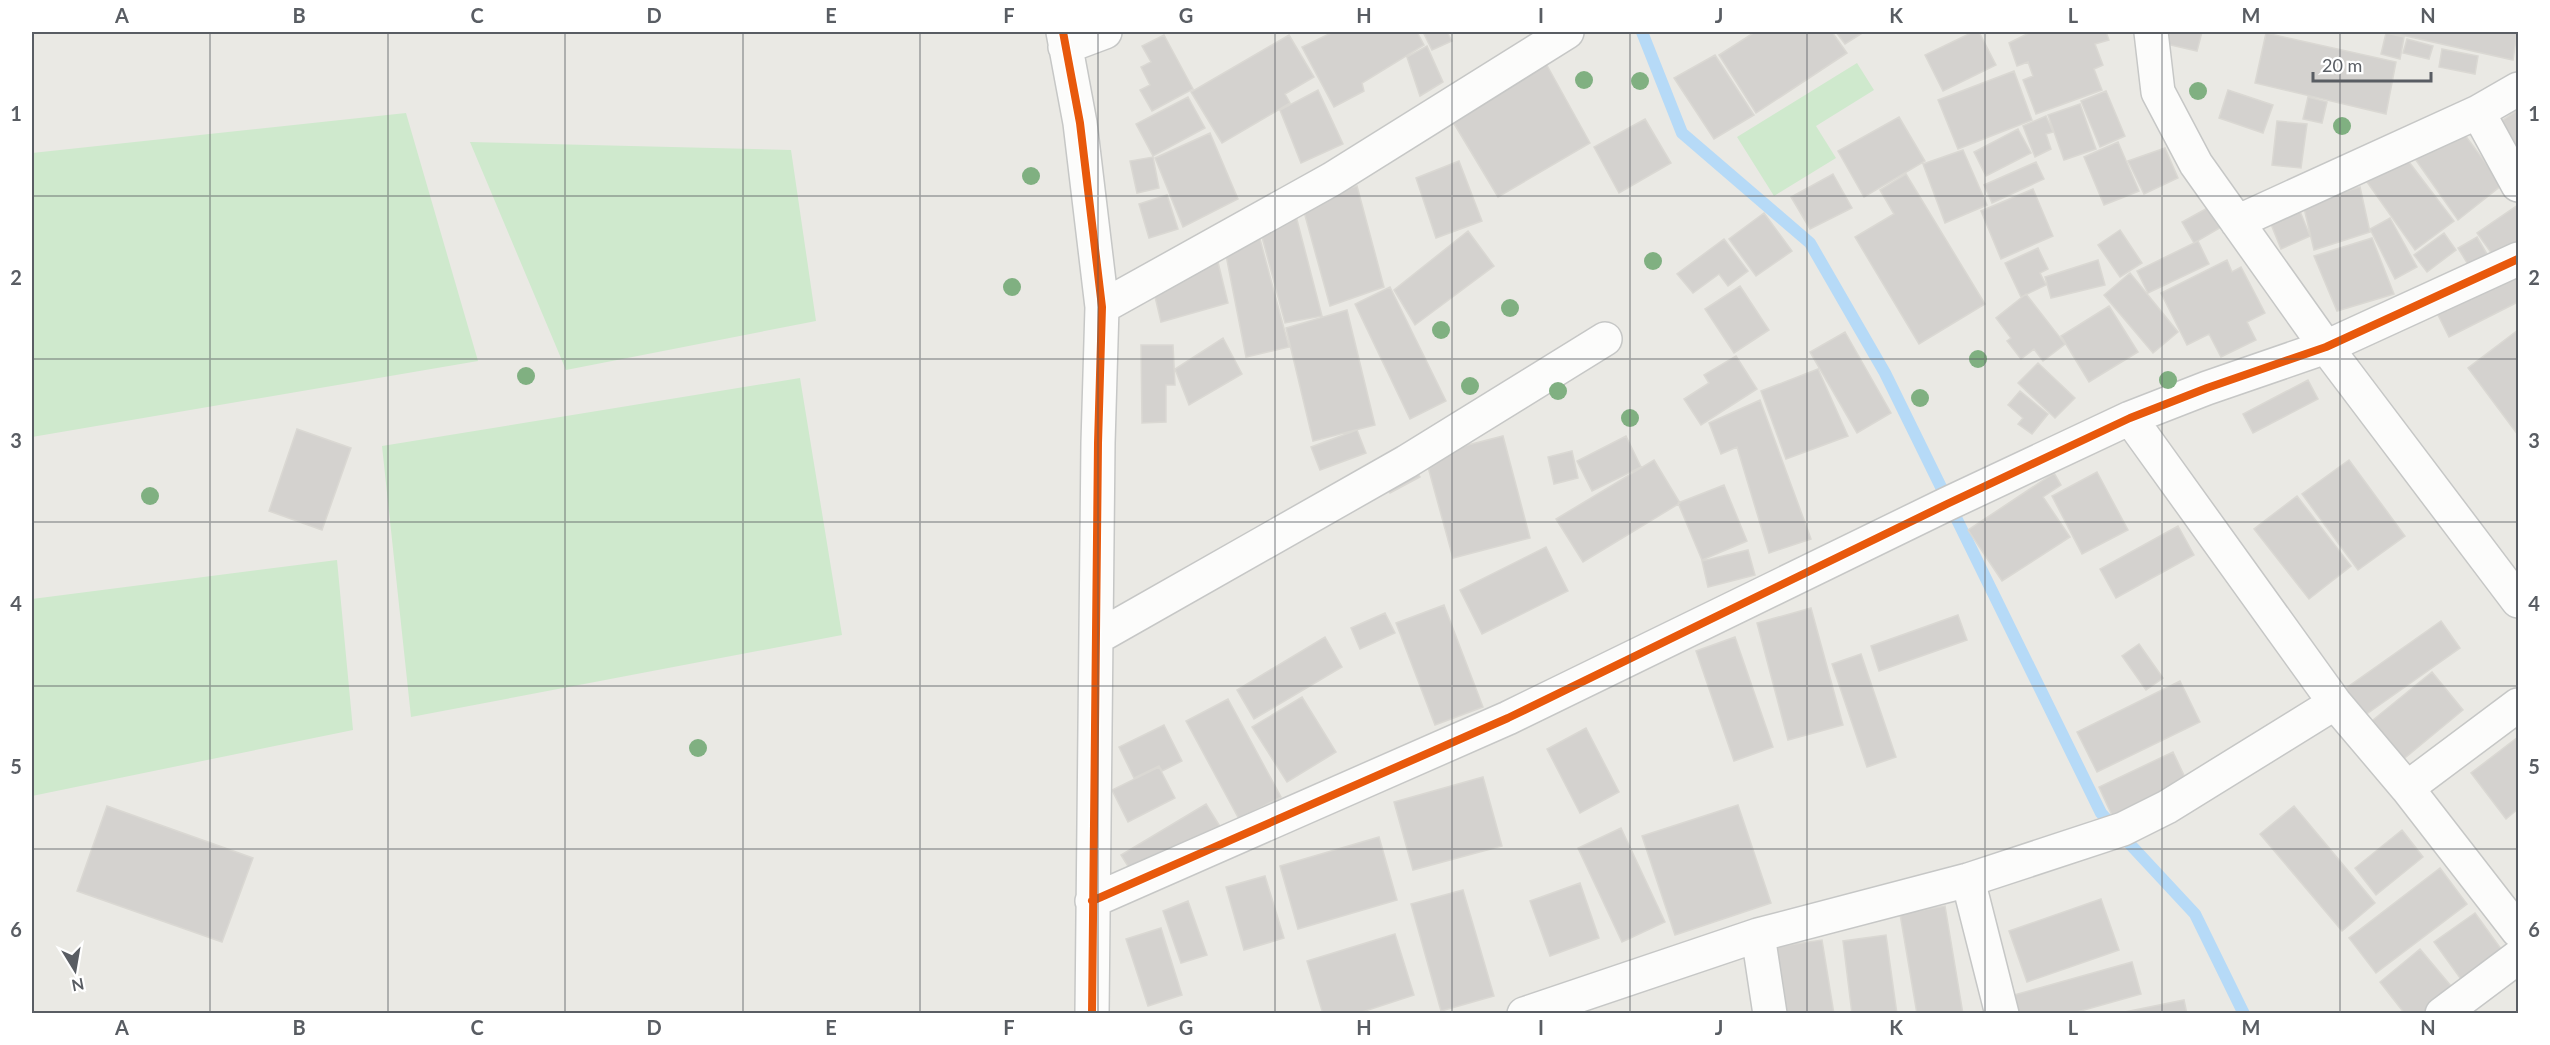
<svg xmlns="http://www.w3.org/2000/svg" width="2550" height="1045" viewBox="0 0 2550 1045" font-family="Lato,sans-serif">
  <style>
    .green { fill: #cfe9cd }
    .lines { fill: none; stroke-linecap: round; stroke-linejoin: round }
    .stream { stroke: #b6daf7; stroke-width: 12 }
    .building { fill: #d4d2cf; stroke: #dad8d3; stroke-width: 1.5 }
    .street-casing { stroke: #c6c7c6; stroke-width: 36 }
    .street { stroke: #fcfcfb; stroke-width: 33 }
    .cycleway-casing { stroke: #fff; stroke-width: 11 }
    .cycleway { stroke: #e8590c; stroke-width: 8 }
    .tree { fill: #80b081 }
    .grid { fill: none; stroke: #595d63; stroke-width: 1.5; stroke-opacity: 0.55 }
    .neatline { fill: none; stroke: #595d63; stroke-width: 2 }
    .grid-label { font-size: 20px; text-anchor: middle; font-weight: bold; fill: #595d63 }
  </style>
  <rect width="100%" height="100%" fill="#eae9e4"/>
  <path class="green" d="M1857,63L1874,90L1816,126L1836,158L1774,196L1737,137Z
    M406,113L478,361L32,437V153Z
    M470,142L791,150L816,321L566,370Z
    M800,378L842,635L411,717L382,446Z
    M337,560L353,730L32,796V599Z"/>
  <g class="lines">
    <path class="stream" d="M1642,32L1682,133L1810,243L1885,373L2101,813L2195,914L2244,1014"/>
  </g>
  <path class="building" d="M1333,32H1417L1424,45L1362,83L1364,91L1334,107L1302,47Z
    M1423,32H1447L1452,41L1432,50Z
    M1755,32H1832L1847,53L1756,113L1719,55Z
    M1836,32H1864L1845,44Z
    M1973,32H1979L1996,65L1943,91L1925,55Z
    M2031,32H2106L2109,40L2095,44L2103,65L2094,69L2102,90L2036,114L2023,80L2033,76L2028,62L2017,66L2009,43Z
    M2165,32H2202L2197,51L2162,43Z
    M2388,32H2517L2513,60Z
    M2266,33L2396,62L2386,114L2255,83Z
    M2386,33L2404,37L2400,59L2381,54Z
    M1164,35L1193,89L1152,111L1140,90L1150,85L1141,67L1151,62L1142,46Z
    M1289,35L1314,77L1285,94L1290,103L1222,143L1191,92Z
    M2407,39L2433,46L2429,59L2403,53Z
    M1427,46L1443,82L1420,96L1407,57Z
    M2442,49L2478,56L2475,74L2439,67Z
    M1715,55L1754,115L1714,139L1674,78Z
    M1544,60L1590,143L1498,197L1450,117Z
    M2014,71L2032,120L1958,149L1938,100Z
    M1318,90L1343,144L1301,163L1280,110Z
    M2228,90L2273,105L2263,133L2219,118Z
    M2106,91L2125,136L2100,147L2081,101Z
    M1188,97L1205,128L1153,156L1136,124Z
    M2308,97L2327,102L2322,123L2303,119Z
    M2080,104L2096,149L2064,160L2048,115Z
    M2518,110V144L2509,149L2494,126Z
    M2046,116L2053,132L2046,134L2051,149L2035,157L2023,126Z
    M1899,117L1925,161L1864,197L1838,151Z
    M1645,119L1671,163L1619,193L1594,147Z
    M2277,121L2307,124L2301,168L2272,165Z
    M2459,127L2502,185L2458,220L2413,156Z
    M2018,129L2031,153L1986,176L1974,152Z
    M1210,133L1238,199L1183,227L1155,158Z
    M2118,142L2139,191L2104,205L2084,157Z
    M2165,148L2178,178L2144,194L2128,161Z
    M1963,150L1987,205L1945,223L1923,164Z
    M1153,157L1159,188L1137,193L1130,161Z
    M2406,158L2454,221L2415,250L2367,182Z
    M1459,161L1482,221L1436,238L1416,178Z
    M2036,162L2044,179L1992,203L1984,185Z
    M1833,174L1852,208L1810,229L1791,197Z
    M1906,174L1985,304L1919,344L1855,237L1894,214L1880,190Z
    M1357,186L1384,287L1330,306L1301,201Z
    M2360,187L2370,232L2314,250L2303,204Z
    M2033,189L2053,236L2001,259L1981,211Z
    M1167,195L1178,229L1149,238L1139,204Z
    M2295,199L2310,236L2281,249L2266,212Z
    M2518,205V242L2495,258L2477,233Z
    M2211,206L2223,226L2194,243L2182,222Z
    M1764,213L1792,251L1756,276L1729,239Z
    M1296,216L1322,316L1285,323L1258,222Z
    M2390,218L2417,267L2395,279L2370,229Z
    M1257,228L1289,347L1246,357L1223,240Z
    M2120,230L2142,263L2120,277L2098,245Z
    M1468,231L1494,266L1415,325L1394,290Z
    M2444,233L2456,250L2427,272L2414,255Z
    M2477,237L2487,254L2469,266L2458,248Z
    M2372,238L2394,294L2337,311L2314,256Z
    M1724,239L1748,271L1728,286L1719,274L1693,293L1677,274Z
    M2198,241L2209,264L2148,293L2137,271Z
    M2038,248L2048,269L2040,273L2046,285L2021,297L2005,263Z
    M1216,254L1228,303L1161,322L1151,280Z
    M2098,260L2105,285L2051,298L2045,277Z
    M2227,260L2232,272L2241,267L2265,313L2247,322L2256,340L2221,357L2209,334L2187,345L2161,293Z
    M2518,262V302L2449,337L2433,305Z
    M2130,273L2178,332L2153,353L2104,295Z
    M1740,286L1769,330L1734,353L1705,309Z
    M1390,287L1446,401L1410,419L1355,304Z
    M2026,294L2065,344L2043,361L2034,349L2021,359L2007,341L2011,338L1996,318Z
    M2109,306L2138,352L2089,382L2061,336Z
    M1347,310L1375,425L1313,441L1286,328Z
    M2518,330V435L2468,368Z
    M1845,332L1891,413L1857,433L1810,352Z
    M1223,338L1242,374L1189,405L1175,369Z
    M1141,345H1173L1175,385H1166V422L1142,423Z
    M1736,356L1757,389L1701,425L1684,399L1709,383L1704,375Z
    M2038,363L2075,398L2055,418L2018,383Z
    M1818,369L1848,436L1786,459L1761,391Z
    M2308,380L2318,399L2253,433L2243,414Z
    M2020,391L2048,414L2032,434L2018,424L2023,418L2008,405Z
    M1760,400L1811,539L1769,553L1737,447L1721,454L1709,423Z
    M297,429L351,448L322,530L269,511Z
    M1357,430L1366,453L1320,470L1311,447Z
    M1503,436L1530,538L1453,558L1425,456Z
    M1626,436L1641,467L1592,491L1577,461Z
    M1572,451L1578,478L1554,484L1548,457Z
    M1654,460L1680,503L1583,562L1556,519Z
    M2349,460L2405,536L2358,570L2302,494Z
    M1412,463L1420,477L1390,493L1382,480Z
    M2097,472L2128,530L2082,554L2052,496Z
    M2054,473L2061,485L2043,497L2070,537L2002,581L1968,530Z
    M1724,485L1747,541L1702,560L1678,503Z
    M2297,496L2351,566L2309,599L2254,529Z
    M2178,526L2194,555L2116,598L2100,569Z
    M1546,547L1568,591L1482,634L1460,590Z
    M1748,550L1755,575L1708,587L1702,561Z
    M1444,605L1483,707L1435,725L1396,623Z
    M1811,608L1843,725L1788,740L1757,623Z
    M1385,613L1395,633L1360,649L1351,628Z
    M1958,615L1967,640L1879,671L1871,646Z
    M2441,621L2460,648L2361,718L2342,691Z
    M1325,637L1342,667L1254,719L1237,690Z
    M1735,637L1773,747L1734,761L1696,651Z
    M2139,644L2163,678L2146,690L2122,656Z
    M1861,654L1896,757L1867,767L1832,664Z
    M2432,672L2463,710L2400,762L2368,724Z
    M2180,681L2200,722L2097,772L2077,732Z
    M1302,697L1336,752L1287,782L1252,727Z
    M1228,699L1281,797L1239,819L1186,721Z
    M1164,725L1182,761L1162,771L1159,766L1134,778L1119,747Z
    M1586,728L1619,792L1580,813L1547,749Z
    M2518,737V809L2506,819L2471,773Z
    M2173,752L2190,788L2115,822L2099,787Z
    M1159,767L1175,798L1128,822L1112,790Z
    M1483,777L1502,846L1413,870L1394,802Z
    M1206,804L1221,828L1136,879L1121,855Z
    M1738,805L1771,903L1675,935L1642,836Z
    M107,806L253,858L222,942L77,891Z
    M2294,806L2375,903L2342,931L2260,834Z
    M1621,828L1665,922L1622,942L1578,848Z
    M2402,830L2423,857L2376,895L2355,868Z
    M1379,837L1397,900L1298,929L1280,866Z
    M2440,868L2467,904L2376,973L2349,938Z
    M1265,876L1284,938L1244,950L1226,887Z
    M1580,883L1599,938L1550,956L1530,901Z
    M1463,890L1494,996L1441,1011L1411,904Z
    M2101,899L2119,950L2027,982L2009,931Z
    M1188,901L1207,955L1181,963L1163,911Z
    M1945,906L1963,1014H1917L1900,914Z
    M2475,913L2504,953L2463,982L2434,942Z
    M1161,928L1182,995L1148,1006L1126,939Z
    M1395,934L1414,995L1356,1014H1323L1307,961Z
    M1886,935L1897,1014H1852L1843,941Z
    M1822,940L1834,1014H1786L1775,947Z
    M2420,949L2456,992L2430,1014H2405L2380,982Z
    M2132,962L2141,994L2070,1014H2019L2014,995Z
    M2184,1000L2187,1014H2115Z"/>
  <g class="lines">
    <defs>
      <path id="street" d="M1063,32L1080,123L1102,307L1098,443L1092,1014
        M2151,32L2158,92L2196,164L2326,347L2518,601
        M1065,47L1105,32
        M2478,112L2518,185
        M2237,222L2478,112L2518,89
        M1102,307L1332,179L1567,32
        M2130,418L2335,703L2407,788L2518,931
        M1096,638L1406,462L1605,339
        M2407,788L2518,705
        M1968,880L2002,1014
        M1092,901L1508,718L1947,504L2130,418L2207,388L2326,347L2518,259
        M1758,935L1770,1014
        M1524,1014L1758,935L1968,880L2123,829L2167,807L2335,703
        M2442,1014L2518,957"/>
    </defs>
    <use href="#street" class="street-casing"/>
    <use href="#street" class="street"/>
    <defs>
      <path id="cycleway" d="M1063,32L1080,123L1102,307L1098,443L1092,1014
        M1092,901L1508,718L1947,504L2130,418L2207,388L2326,347L2518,259"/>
    </defs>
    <use href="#cycleway" class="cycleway-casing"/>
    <use href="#cycleway" class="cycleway"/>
  </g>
  <g class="tree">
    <circle cx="1584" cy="80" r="9"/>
    <circle cx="1640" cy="81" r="9"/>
    <circle cx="2198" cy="91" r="9"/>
    <circle cx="2342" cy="126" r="9"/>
    <circle cx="1031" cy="176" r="9"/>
    <circle cx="1653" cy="261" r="9"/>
    <circle cx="1012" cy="287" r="9"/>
    <circle cx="1510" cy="308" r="9"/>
    <circle cx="1441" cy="330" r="9"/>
    <circle cx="1978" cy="359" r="9"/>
    <circle cx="526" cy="376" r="9"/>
    <circle cx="2168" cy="380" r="9"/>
    <circle cx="1470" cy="386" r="9"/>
    <circle cx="1558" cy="391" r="9"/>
    <circle cx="1920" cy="398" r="9"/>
    <circle cx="1630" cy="418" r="9"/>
    <circle cx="150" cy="496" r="9"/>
    <circle cx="698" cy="748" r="9"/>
  </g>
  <path class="grid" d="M210,32V1014M388,32V1014M565,32V1014M743,32V1014M920,32V1014M1098,32V1014M1275,32V1014M1452,32V1014M1630,32V1014M1807,32V1014M1985,32V1014M2162,32V1014M2340,32V1014M32,196H2518M32,359H2518M32,522H2518M32,686H2518M32,849H2518"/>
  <rect width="2550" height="1045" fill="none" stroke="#ffffff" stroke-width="66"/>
  <g transform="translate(75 970) rotate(169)" stroke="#ffffff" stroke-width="4.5" paint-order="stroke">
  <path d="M0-4.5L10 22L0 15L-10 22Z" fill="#595d63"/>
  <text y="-9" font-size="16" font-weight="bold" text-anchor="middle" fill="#595d63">N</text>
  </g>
  <path d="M2313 72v9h118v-9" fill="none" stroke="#595d63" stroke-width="3"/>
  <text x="2322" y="72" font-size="18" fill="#595d63" stroke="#ffffff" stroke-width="4.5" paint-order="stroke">20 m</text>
  <rect x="33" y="33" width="2484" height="979" class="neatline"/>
  <g class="grid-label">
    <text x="122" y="23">A</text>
    <text x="299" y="23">B</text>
    <text x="477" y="23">C</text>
    <text x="654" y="23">D</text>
    <text x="831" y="23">E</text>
    <text x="1009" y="23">F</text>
    <text x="1186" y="23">G</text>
    <text x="1364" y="23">H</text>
    <text x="1541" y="23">I</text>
    <text x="1719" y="23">J</text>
    <text x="1896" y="23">K</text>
    <text x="2073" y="23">L</text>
    <text x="2251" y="23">M</text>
    <text x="2428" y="23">N</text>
    <text x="16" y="121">1</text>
    <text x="2534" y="121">1</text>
    <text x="16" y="285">2</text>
    <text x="2534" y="285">2</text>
    <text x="16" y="448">3</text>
    <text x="2534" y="448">3</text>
    <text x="16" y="611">4</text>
    <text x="2534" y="611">4</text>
    <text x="16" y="774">5</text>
    <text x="2534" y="774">5</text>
    <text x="16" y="937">6</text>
    <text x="2534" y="937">6</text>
    <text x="122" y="1035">A</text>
    <text x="299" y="1035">B</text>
    <text x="477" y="1035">C</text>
    <text x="654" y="1035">D</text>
    <text x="831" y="1035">E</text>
    <text x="1009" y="1035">F</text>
    <text x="1186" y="1035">G</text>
    <text x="1364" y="1035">H</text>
    <text x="1541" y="1035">I</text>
    <text x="1719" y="1035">J</text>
    <text x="1896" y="1035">K</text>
    <text x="2073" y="1035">L</text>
    <text x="2251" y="1035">M</text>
    <text x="2428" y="1035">N</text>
  </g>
</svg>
